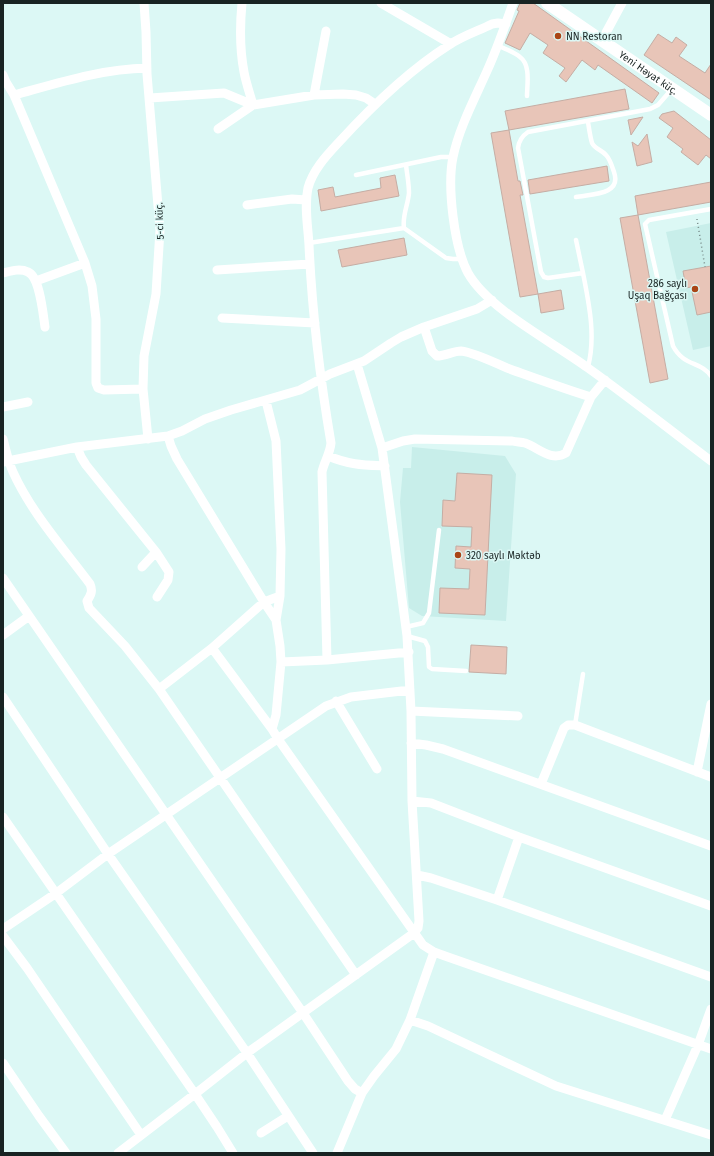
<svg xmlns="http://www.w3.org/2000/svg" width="714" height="1156" viewBox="0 0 714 1156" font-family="'Fira Sans',sans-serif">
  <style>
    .built { fill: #c8eeea }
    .building { fill: #e8c5b8; stroke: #c5ada4 }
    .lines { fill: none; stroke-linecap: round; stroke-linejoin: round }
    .path { stroke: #768987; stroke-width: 1.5; stroke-dasharray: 1 3; stroke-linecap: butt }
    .service { stroke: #fff; stroke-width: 4.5 }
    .minor { stroke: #fff; stroke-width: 9 }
    .tertiary { stroke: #fff; stroke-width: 12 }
    .poi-dot { fill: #a94516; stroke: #dcf8f5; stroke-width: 1.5 }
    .labels { text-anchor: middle; stroke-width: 3; stroke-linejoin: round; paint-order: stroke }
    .poi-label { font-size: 10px; fill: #182322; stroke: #dcf8f5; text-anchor: start }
    .street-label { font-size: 10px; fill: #182322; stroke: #dcf8f5 }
  </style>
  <rect width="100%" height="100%" fill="#dcf8f5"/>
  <path class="built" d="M711,223V346L693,350L666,232Z
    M412,447L505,456L516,474L506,621L422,616L409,608L400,502L403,468H411Z"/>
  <path class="building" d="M520,3H533L659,93L652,103L598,65L595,70L582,60L566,82L559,76L565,68L543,53L548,45L530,33L520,50L505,43L519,11L517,10Z
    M658,34L672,43L676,37L687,45L679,56L705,73L711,64V100L644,55Z
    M625,89L629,109L509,130L505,111Z
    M674,111L711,140V159L706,155L698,165L681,152L683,149L667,137L673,128L659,118L662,114Z
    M643,117L631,135L628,120Z
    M509,130L518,181H520L523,195H520L538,294L520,297L491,133Z
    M647,134L652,162L637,166L632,142L638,146Z
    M607,166L609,181L530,194L528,180Z
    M395,175L399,196L321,211L318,190L333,187L335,197L381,188L380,178Z
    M711,182V202L638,215L635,196Z
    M638,215L668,379L650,383L620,218Z
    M404,238L407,255L342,267L338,250Z
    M711,266V312L697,315L691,287L686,288L683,271Z
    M561,290L564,309L541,313L538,294Z
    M457,473L492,475L485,615L439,613L440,588L469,589L470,569L455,568L456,546L471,547L472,527L442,526L443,500L455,501Z
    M471,645L507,647L506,674L469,672Z"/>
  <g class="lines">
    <path class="path" d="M697,219L705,267"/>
    <path class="service" d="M497,45C505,49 514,52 520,57C531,65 527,85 527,96
      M406,165C407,174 409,184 409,193C408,205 402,216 404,228L446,258L453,259H462
      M356,175L441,157H453
      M576,197C592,194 622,195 614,172C612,166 610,159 606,155C602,150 595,149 592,143C590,136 589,128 588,122
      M711,209L649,220L645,224L673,346C684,367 701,361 711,376
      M576,240L583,273
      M309,243L404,228
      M588,367C596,336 589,304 583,273L548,278L544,277L541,272L518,148C519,140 522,136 528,132L650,109L658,105L672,89
      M406,627L423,623L429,613L439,530
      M407,636L425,641L428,647L429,667L432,669L466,671
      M575,725L583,674"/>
    <path class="minor" d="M144,3L146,32L147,74L160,230L156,294L144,356L143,389L148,439
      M381,3L451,44
      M513,3C505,26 497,49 487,71C475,98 459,128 453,157C447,186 454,247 468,273C489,310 553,342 588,368C630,398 670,430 711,461
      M602,40L622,3
      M3,75L6,82L14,95L85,263L92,286L96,319V383L98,388L104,390L143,389
      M14,95C58,83 101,69 147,68
      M314,95L326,31
      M150,98L224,93L253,105L314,95L343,94L356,95L366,98L375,104
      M218,129L253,105C250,94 246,83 244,72C240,51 240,24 242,3
      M247,205L292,199L306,200
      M217,270L310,264
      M3,273C11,271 20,268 28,272C40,277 43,314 45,327
      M36,281L85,263
      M222,318L315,323
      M424,327L432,351L437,356C446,356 453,351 461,351C472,352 496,363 507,368C535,378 562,388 591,397
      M266,401L276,441L281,549L280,596L276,620L280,646L281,662L276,715L272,729
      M3,407L28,402
      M168,436L171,446L177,459L264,602L276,620
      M3,439C6,450 8,461 13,472C31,512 63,548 90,584C93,591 91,595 87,601L89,608L125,646L159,689L356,975
      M77,447L81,457L86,465L156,552L169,572L168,580L157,597
      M382,448L403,441L415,439L512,441C516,442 521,442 525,443C539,448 551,462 566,453L591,397L605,380
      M328,456C350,465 363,465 385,466
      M3,462L77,447L168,436L182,431L205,419L231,410L300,390L330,374L364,361L391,343L401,337L424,327L477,309L492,300
      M142,567L156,552
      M3,578L303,1013L348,1081L355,1089L362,1093
      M3,635L29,616
      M212,648L272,729L278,739L423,945L434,952L445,956L711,1049
      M327,660L322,472C324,462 330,454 331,443C320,378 312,312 309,245C308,226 304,207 308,188C313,169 328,154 340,141C373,105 408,71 449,45C462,36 478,31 492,24L498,23L506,24
      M281,662L327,660L409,652
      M159,689L212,648L264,602L280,596
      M3,697L108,854L247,1053L313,1153
      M336,701L377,769
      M411,711L518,716
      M411,743L426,745L443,749L711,846
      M697,772L711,704
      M541,784L564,728L568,725H575L711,777
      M412,801L431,803L519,837L711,906
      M3,817L195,1094L217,1127L233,1153
      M417,875L431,878L497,900L711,977
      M497,900L519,837
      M3,929L55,894L108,854L326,706L351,697L410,690
      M3,936L27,968L141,1135
      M410,1020L428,1026L556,1086L711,1135
      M3,1063L39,1116L66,1153
      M665,1120L698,1045L711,1009
      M261,1133L288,1116
      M118,1153L195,1094L247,1053L414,933L418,928L419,921L412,801L411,711L407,636L382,448L357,364
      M337,1153L362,1093L374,1076L396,1049L410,1020L434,952"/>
    <path class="tertiary" id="s1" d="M547,3L711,115"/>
  </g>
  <g class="poi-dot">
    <circle cx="558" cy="36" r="4"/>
    <circle cx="695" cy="289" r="4"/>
    <circle cx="458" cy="555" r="4"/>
  </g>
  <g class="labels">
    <g class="poi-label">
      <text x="566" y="40">NN Restoran</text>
      <text x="687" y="287" text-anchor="end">286 saylı<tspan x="687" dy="12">Uşaq Bağçası</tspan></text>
      <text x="466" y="559">320 saylı Məktəb</text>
    </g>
    <g class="street-label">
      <text dy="4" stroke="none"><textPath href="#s1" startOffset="123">Yeni Həyat küç.</textPath></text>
      <text transform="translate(159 221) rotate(-92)" y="4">5-ci küç.</text>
    </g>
  </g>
  <rect width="714" height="1156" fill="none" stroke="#182322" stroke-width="8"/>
</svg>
